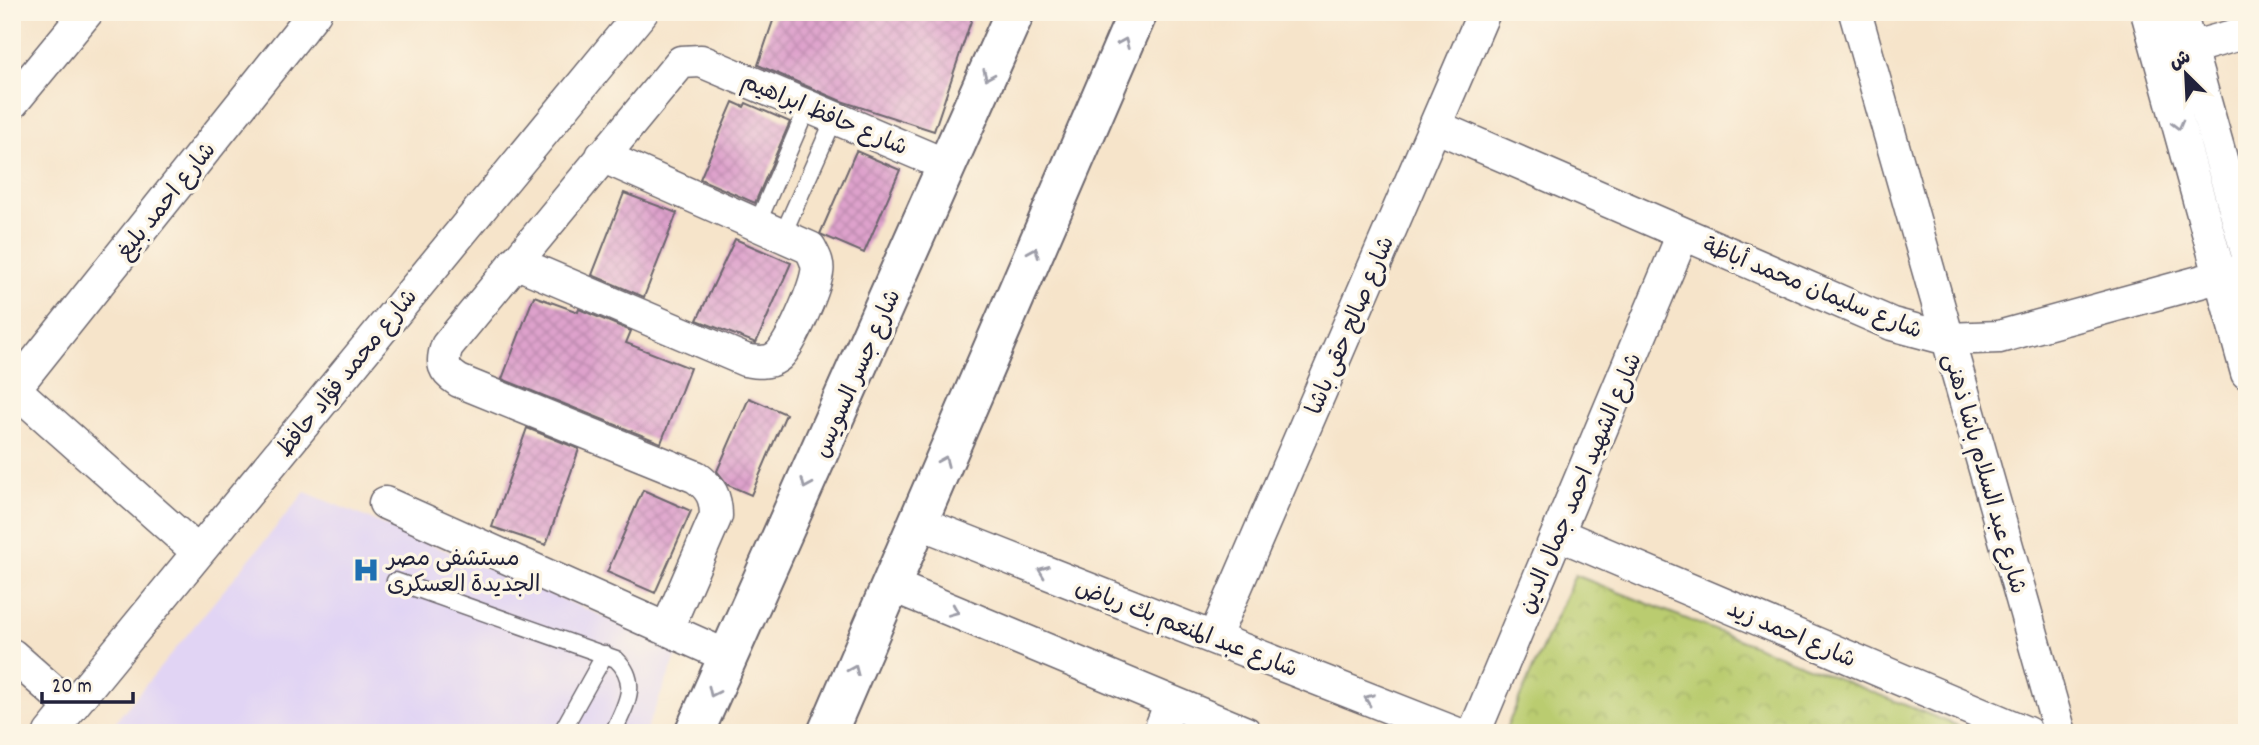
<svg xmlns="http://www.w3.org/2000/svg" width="2259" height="745" viewBox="0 0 2259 745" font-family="Dekko,'Playpen Sans Arabic',sans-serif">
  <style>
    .built { fill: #e1d4f4 }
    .park { fill: url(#park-crowns); stroke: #6e7756; stroke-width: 2 }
    .building { fill: url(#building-cross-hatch) }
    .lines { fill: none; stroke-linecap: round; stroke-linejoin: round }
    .service-casing { stroke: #6c666d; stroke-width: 19 }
    .minor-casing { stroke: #6c666d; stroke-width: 35 }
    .primary-casing { stroke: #6c666d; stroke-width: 42 }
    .path { stroke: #6c666d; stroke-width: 4.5; stroke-dasharray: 5 5; stroke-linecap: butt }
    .service { stroke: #fff; stroke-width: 16 }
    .minor { stroke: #fff; stroke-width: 32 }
    .primary { stroke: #fff; stroke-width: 38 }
    .oneway { stroke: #9c9ca7 }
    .labels { text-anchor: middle; stroke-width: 7; stroke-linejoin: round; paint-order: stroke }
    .street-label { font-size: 23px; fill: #22223b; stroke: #fcf5e5 }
    .poi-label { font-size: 23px; fill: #22223b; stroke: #fcf5e5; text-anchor: start }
  </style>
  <defs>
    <pattern id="park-crowns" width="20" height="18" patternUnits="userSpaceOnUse" patternTransform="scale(1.75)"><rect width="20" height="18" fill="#bacc70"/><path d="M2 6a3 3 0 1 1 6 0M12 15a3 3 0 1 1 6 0" fill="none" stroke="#a0af62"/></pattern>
    <pattern id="building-cross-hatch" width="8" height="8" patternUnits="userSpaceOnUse" patternTransform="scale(1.75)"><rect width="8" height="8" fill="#dea2cc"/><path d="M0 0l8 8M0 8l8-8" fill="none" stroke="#be8bb0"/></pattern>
  </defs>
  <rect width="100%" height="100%" fill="#fcf5e5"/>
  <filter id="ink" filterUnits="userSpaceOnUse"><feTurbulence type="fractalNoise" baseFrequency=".0143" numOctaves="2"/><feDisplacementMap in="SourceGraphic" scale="14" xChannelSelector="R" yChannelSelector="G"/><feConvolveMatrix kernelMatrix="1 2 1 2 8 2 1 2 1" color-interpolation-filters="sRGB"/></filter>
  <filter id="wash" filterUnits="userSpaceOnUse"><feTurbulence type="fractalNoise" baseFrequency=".00686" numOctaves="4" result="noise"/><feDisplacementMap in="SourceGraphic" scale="28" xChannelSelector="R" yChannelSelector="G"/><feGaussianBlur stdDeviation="1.57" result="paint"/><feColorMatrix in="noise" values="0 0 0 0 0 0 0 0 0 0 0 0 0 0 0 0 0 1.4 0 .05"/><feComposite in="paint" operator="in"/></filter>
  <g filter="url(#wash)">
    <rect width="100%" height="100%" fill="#f6e4ca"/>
    <path class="built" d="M305,492L680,648L645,733H106Z"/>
    <path class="park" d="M1575,575L1976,733H1504Z"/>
    <g id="blocks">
      <path class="building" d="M776,12H869L893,20L896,12H974L934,131L841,101L758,65Z
        M733,102L744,107L746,103L790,122L755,203L700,179Z
        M856,151L900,170L864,253L820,234Z
        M624,193L677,213L644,297L592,275Z
        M735,239L791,263L756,343L697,320Z
        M534,296L578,312L579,309L631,331L626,343L690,368L661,443L502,379Z
        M749,398L786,414L751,495L728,485L717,471Z
        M527,428L579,449L546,545L492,527Z
        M643,490L691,511L655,593L607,572Z"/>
    </g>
  </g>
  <g filter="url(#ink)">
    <use href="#blocks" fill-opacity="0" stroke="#6c666d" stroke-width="2"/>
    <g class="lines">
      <defs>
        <path id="service" d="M758,222L808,106
          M783,234L835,117
          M395,581L616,659C641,683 625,706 613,733
          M561,733L605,654"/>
        <path id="minor" d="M1855,12L2060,733
          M2147,12L2247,373
          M2180,12L2247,252
          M2190,48L2247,32
          M12,103L87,12
          M1435,126L1892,324L1948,339L1999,337L2247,269
          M515,262L745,360C757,362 767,364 777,357C790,348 814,290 817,273C819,263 814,256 810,248L602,156
          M12,387L198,552
          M14,389L315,12
          M385,503L729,657
          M918,522L1455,733
          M1558,534L2027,733
          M891,585L1246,733
          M667,629L716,516C716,497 711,488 696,477L459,381C443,371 441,363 447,346L681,62L701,61L948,166
          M1214,638L1484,12
          M12,655L71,707
          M50,733L642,12
          M1159,733L1171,702
          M1474,733L1683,234"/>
        <path id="primary" d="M694,733L1015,12
          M827,733L1138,12"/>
      </defs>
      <use href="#service" class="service-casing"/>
      <use href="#minor" class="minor-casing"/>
      <use href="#primary" class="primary-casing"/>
      <path class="path" d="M1675,733H1699"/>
      <use href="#service" class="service"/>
      <use href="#minor" class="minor"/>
      <use href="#primary" class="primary"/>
    </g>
    <defs><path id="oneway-chevron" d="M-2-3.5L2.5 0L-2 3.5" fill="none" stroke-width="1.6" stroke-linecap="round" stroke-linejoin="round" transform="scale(1.75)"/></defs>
    <g class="oneway">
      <use href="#oneway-chevron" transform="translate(1124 43) rotate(-67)"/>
      <use href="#oneway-chevron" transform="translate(988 75) rotate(114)"/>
      <use href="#oneway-chevron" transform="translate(2178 125) rotate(75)"/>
      <use href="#oneway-chevron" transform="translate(1034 252) rotate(-67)"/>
      <use href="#oneway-chevron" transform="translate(944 461) rotate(-67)"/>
      <use href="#oneway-chevron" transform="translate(806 484) rotate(114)"/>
      <use href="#oneway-chevron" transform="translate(1043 571) rotate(-159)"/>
      <use href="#oneway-chevron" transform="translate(954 611) rotate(23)"/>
      <use href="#oneway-chevron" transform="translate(854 670) rotate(-67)"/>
      <use href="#oneway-chevron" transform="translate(713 692) rotate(115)"/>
      <use href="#oneway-chevron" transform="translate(1369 699) rotate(-159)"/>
    </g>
  </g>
  <defs>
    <symbol id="hospital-bare" viewBox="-9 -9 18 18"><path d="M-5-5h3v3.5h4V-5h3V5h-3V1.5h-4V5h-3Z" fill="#1f6fb2" stroke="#fcf5e5" stroke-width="2.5" paint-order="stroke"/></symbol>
  </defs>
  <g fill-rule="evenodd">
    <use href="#hospital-bare" x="347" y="551" width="38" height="38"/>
  </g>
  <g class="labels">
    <g class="street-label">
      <text transform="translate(825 113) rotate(23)" y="8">شارع حافظ ابراهيم</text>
      <text transform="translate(165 200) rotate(-51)" y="8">شارع احمد بليغ</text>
      <text transform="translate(1813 287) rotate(22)" y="8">شارع سليمان محمد أباظة</text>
      <text transform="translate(1349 325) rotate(-67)" y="8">شارع صالح حقى باشا</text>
      <text transform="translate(346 372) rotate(-51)" y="8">شارع محمد فؤاد حافظ</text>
      <text transform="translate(856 373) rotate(-66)" y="8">شارع جسر السويس</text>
      <text transform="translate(1986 473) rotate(74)" y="8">شارع عبد السلام باشا ذهنى</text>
      <text transform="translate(1579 483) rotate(-67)" y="8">شارع الشهيد احمد جمال الدين</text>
      <text transform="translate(1187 627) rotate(21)" y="8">شارع عبد المنعم بك رياض</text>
      <text transform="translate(1792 633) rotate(23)" y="8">شارع احمد زيد</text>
    </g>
    <g class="poi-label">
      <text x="387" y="565">مستشفى مصر<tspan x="387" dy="26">الجديدة العسكرى</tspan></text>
    </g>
  </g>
  <rect width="2259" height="745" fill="none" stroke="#fcf5e5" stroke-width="42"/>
  <g transform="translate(2186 74) rotate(336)" stroke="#fcf5e5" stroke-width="5" paint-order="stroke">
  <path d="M0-5L12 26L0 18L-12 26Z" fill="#22223b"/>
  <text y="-10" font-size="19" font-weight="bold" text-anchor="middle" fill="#22223b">ش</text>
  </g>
  <path d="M42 692v10h91v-10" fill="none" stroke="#22223b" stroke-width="3.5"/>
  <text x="52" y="692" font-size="21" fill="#22223b" stroke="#fcf5e5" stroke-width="5" paint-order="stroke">20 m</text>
</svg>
